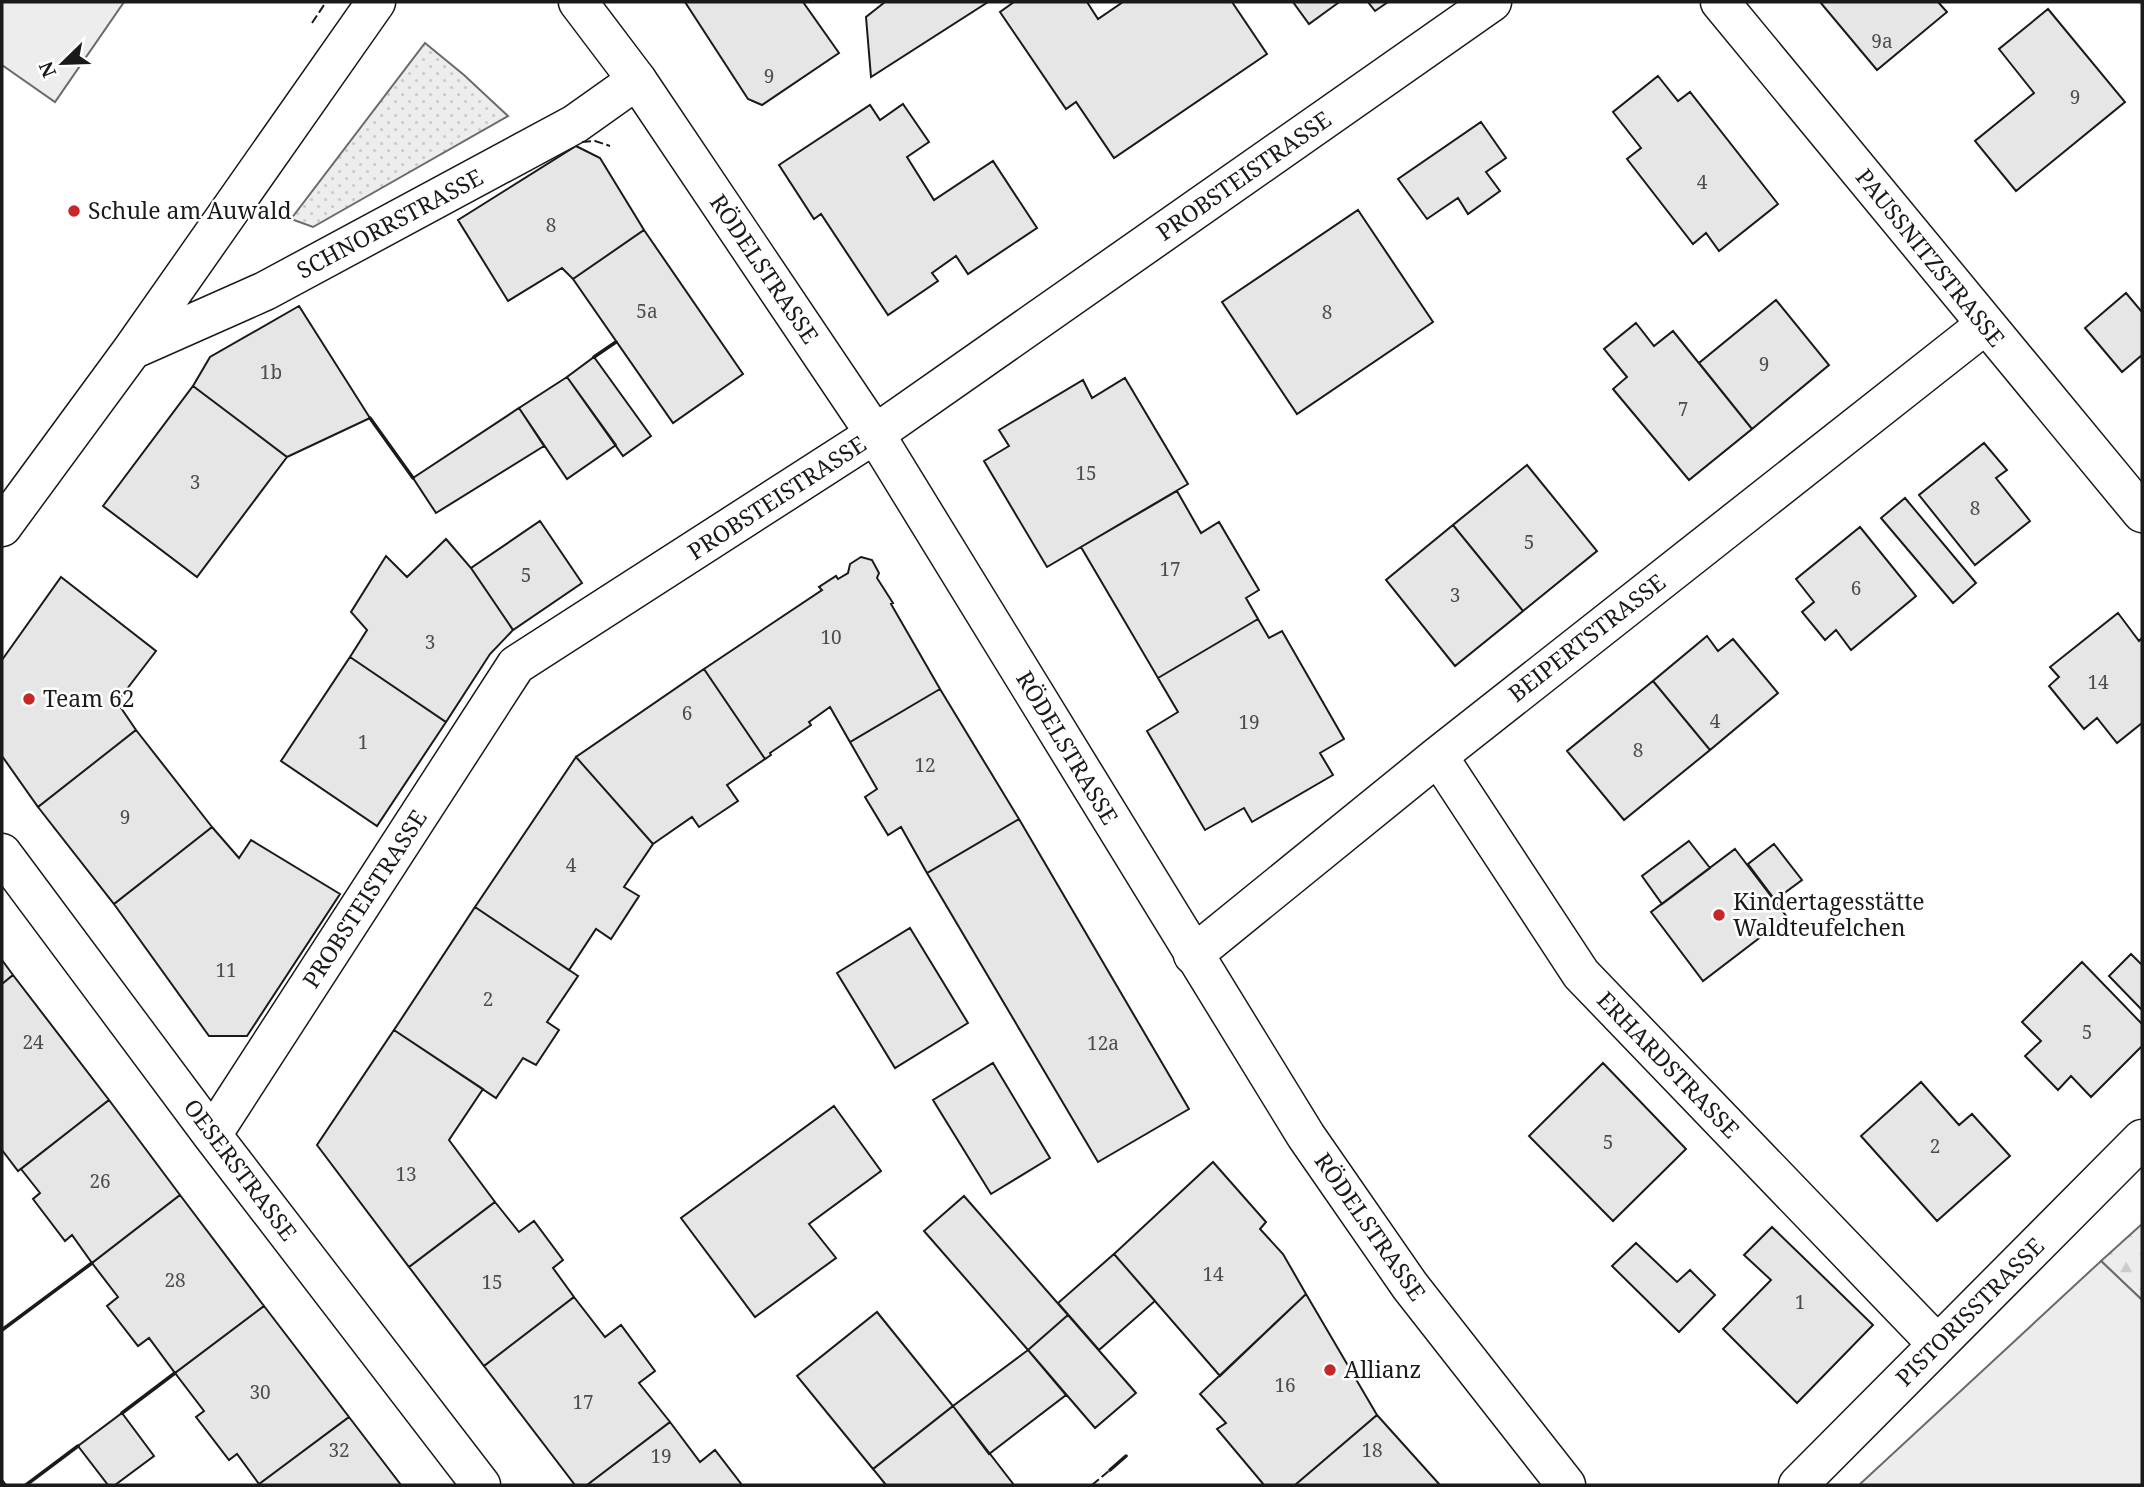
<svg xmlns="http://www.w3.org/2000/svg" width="2144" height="1487" viewBox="0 0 2144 1487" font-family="'Noto Serif',serif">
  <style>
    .grass { fill: url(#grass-dots); stroke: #6a6a6a; stroke-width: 2 }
    .forest { fill: url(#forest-firs); stroke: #6a6a6a; stroke-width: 2 }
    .built { fill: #ededed; stroke: #6a6a6a; stroke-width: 2 }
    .building { fill: #e6e6e6; stroke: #1a1a1a; stroke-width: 2 }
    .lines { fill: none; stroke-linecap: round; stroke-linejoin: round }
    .minor-casing { stroke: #1a1a1a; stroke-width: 41 }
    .primary-casing { stroke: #1a1a1a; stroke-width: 41 }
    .minor { stroke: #fff; stroke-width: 38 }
    .primary { stroke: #fff; stroke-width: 38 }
    .fence { stroke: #1a1a1a; stroke-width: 2; stroke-dasharray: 9 3.5; stroke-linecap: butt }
    .wall { stroke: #1a1a1a; stroke-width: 3.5 }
    .poi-dot { fill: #c62828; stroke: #fff; stroke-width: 2.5 }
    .labels { text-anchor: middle; stroke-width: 5; stroke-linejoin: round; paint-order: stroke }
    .number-label { font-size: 19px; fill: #4d4d4d }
    .street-label { font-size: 23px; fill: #1a1a1a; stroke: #fff }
    .poi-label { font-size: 23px; fill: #1a1a1a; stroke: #fff; text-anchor: start }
  </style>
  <defs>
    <pattern id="grass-dots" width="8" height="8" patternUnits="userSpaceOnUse" patternTransform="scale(1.75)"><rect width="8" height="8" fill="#ededed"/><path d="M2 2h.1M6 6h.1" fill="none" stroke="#cbcbcb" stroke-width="1.8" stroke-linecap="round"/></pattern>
    <pattern id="forest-firs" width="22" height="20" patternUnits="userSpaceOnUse" patternTransform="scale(1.75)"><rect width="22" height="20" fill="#ededed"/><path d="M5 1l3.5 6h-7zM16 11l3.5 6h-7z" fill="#cbcbcb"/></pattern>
  </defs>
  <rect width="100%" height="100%" fill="#fff"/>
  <path class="grass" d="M425,43L464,75L508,116L313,227L291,219Z"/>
  <path class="forest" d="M2142,1224V1300L2101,1261Z"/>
  <path class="built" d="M2,2H124L55,102L2,65Z
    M2101,1261L2142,1300V1485H1859Z"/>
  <path class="building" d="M685,2H803L839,53L762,105L748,99Z
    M885,2H988L871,77L866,17Z
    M1014,2H1087L1098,19L1123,2H1232L1267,54L1114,158L1076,102L1066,109L1000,12Z
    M1293,2H1337L1338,3L1309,24Z
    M1368,2H1388L1375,11Z
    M1820,2H1938L1947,12L1877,70Z
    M2048,9L2125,102L2016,191L1975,141L2034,93L1999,49Z
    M1658,76L1678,101L1690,92L1778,204L1719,251L1706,233L1693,244L1627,159L1641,148L1613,112Z
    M903,104L929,142L907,157L934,200L993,161L1037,228L968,274L956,256L932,273L938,281L888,315L821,214L814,219L779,165L870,105L880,120Z
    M1481,122L1506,158L1486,172L1500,191L1468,214L1458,198L1427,219L1398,179Z
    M576,146L600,158L644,230L573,279L562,268L508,301L458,220Z
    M1358,210L1433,322L1297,414L1222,302Z
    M644,230L743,374L673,423L573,279Z
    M2126,293L2142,312V355L2122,372L2085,328Z
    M1776,300L1829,365L1752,429L1699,363Z
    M299,306L370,418L287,457L193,386L210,357Z
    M1636,323L1654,346L1673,331L1752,429L1689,480L1613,389L1627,377L1604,349Z
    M594,357L651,436L623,456L567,377Z
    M567,377L616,445L567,479L519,408Z
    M1125,378L1188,484L1047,567L984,461L1009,446L999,430L1083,380L1092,398Z
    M193,386L287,457L197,577L103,506Z
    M519,408L544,446L436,513L413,478Z
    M1984,443L2007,470L1996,478L2030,521L1975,565L1919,495Z
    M1527,465L1597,551L1523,611L1453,525Z
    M1177,491L1201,533L1219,522L1259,590L1246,598L1258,619L1158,678L1081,547Z
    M1905,498L1976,583L1953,603L1881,518Z
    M540,521L582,583L513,630L471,568Z
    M1453,525L1523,611L1455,666L1386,580Z
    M1860,527L1916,596L1851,650L1836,630L1825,640L1802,612L1814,602L1796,579Z
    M446,539L471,568L513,630L490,654L446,722L350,657L367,630L351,612L386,556L407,577Z
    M861,557L872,560L879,573L877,578L893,603L891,604L940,689L850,742L830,707L809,722L811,725L770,753L771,755L765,759L704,669L822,590L819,587L836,576L838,579L848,573L850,564Z
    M61,577L156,651L117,702L136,730L38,807L2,756V660Z
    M2118,613L2139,641L2142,638V723L2117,743L2097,718L2084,729L2049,686L2059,677L2050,667Z
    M1258,619L1269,638L1282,631L1344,739L1320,753L1333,775L1252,822L1244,808L1205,830L1147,731L1178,712L1158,678Z
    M1707,636L1718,651L1733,639L1778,693L1710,750L1653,681Z
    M350,657L446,722L377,826L281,761Z
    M704,669L765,759L727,785L738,801L699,827L692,817L653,844L576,757Z
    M1653,681L1710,750L1624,820L1567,751Z
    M940,689L1019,819L927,873L901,827L888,835L865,797L877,789L850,742Z
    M136,730L212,827L114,904L38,807Z
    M576,757L653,844L624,887L639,896L611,939L596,929L569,970L475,907Z
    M1019,819L1189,1109L1098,1162L927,873Z
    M212,827L239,858L251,840L340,894L247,1036H209L114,904Z
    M1689,841L1710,868L1662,904L1642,876Z
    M1774,844L1802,880L1775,900L1748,864Z
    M1735,849L1787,917L1703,981L1651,912Z
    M475,907L578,976L547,1022L559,1030L536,1065L523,1058L496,1098L394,1030Z
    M910,928L968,1023L895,1068L837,973Z
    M2131,954L2142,965V1010L2109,976Z
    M2,960L13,975L2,984Z
    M2082,962L2142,1024V1046L2091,1097L2071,1076L2058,1090L2025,1056L2041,1041L2022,1022Z
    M13,975L109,1100L18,1171L2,1150V984Z
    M394,1030L483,1089L449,1140L495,1202L409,1267L317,1145Z
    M993,1063L1050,1158L991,1194L933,1100Z
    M1603,1063L1686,1149L1613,1221L1529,1136Z
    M1921,1082L1959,1125L1972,1114L2010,1156L1937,1221L1861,1136Z
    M109,1100L180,1195L92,1263L72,1235L65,1241L33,1199L40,1193L21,1169Z
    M834,1106L881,1171L809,1224L836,1258L755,1317L681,1218Z
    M1213,1162L1266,1222L1260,1229L1283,1254L1306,1294L1220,1376L1114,1254Z
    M180,1195L264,1306L175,1373L149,1338L138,1346L107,1306L118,1297L92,1263Z
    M964,1196L1068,1315L1028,1350L924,1231Z
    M495,1202L519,1232L534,1221L563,1260L553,1268L574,1297L484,1366L409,1267Z
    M1772,1227L1873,1325L1797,1403L1723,1329L1771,1280L1744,1255Z
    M1636,1243L1677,1282L1690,1270L1715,1295L1679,1332L1612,1266Z
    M1114,1254L1155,1301L1099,1350L1058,1303Z
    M1306,1294L1377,1415L1295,1485H1264L1217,1429L1226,1423L1200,1394Z
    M574,1297L605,1337L621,1325L655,1371L639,1383L670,1422L587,1485H575L484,1366Z
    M264,1306L349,1417L259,1484L237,1454L229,1460L196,1417L204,1411L175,1373Z
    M877,1312L953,1406L873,1469L797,1376Z
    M1068,1315L1136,1393L1095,1428L1028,1350Z
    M1028,1350L1066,1395L989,1454L953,1406Z
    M953,1406L1014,1485H886L873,1469Z
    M122,1413L154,1456L115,1485H108L78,1446Z
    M1377,1415L1440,1485H1295Z
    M349,1417L401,1485H260L259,1484Z
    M670,1422L700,1462L715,1450L742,1485H587Z"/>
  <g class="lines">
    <defs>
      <path id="minor" d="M1720,2L2142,513
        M132,350L265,291L575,124L637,80
        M2,527L132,350L376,2
        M1438,756L1581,974L1937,1344
        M2,853L212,1135L481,1485
        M1193,955L1438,756L1985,325
        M212,1135L516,665L875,434L1492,2
        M1798,1485L2142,1139"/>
      <path id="primary" d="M578,2L637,80L875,434L1306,1136L1410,1286L1566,1485"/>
    </defs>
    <use href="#minor" class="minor-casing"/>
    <use href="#primary" class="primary-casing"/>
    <use href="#minor" class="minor"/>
    <use href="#primary" class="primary"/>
    <path class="fence" d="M312,23L326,2
      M582,142L595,141L610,146
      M1092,1485L1110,1470"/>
    <path class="wall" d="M594,357L616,342
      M370,418L413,478
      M2,1330L92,1263
      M122,1413L175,1373
      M1110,1470L1126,1456
      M2,1481L5,1485
      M26,1485L78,1446"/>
  </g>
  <g class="poi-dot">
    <circle cx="74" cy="211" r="7"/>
    <circle cx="29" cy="699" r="7"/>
    <circle cx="1719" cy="915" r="7"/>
    <circle cx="1330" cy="1370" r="7"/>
  </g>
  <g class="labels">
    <g class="number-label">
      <text x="1882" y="48">9a</text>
      <text x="769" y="83">9</text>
      <text x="2075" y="104">9</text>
      <text x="1702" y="189">4</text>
      <text x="551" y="232">8</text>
      <text x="647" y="318">5a</text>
      <text x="1327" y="319">8</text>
      <text x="1764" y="371">9</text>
      <text x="271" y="379">1b</text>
      <text x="1683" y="416">7</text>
      <text x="1086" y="480">15</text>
      <text x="195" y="489">3</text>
      <text x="1975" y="515">8</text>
      <text x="1529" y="549">5</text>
      <text x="1170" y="576">17</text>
      <text x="526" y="582">5</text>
      <text x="1856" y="595">6</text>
      <text x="1455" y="602">3</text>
      <text x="831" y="644">10</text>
      <text x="430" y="649">3</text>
      <text x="2098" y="689">14</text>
      <text x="687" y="720">6</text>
      <text x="1715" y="728">4</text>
      <text x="1249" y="729">19</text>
      <text x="363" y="749">1</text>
      <text x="1638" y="757">8</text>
      <text x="925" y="772">12</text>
      <text x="125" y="824">9</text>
      <text x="571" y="872">4</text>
      <text x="226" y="977">11</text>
      <text x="488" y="1006">2</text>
      <text x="2087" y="1039">5</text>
      <text x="33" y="1049">24</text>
      <text x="1103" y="1050">12a</text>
      <text x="1608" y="1149">5</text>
      <text x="1935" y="1153">2</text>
      <text x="406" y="1181">13</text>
      <text x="100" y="1188">26</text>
      <text x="1213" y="1281">14</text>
      <text x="175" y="1287">28</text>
      <text x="492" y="1289">15</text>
      <text x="1800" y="1309">1</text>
      <text x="1285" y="1392">16</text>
      <text x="260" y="1399">30</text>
      <text x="583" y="1409">17</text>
      <text x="339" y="1457">32</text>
      <text x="1372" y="1457">18</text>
      <text x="661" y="1463">19</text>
    </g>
    <g class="street-label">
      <text transform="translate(1244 176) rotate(-35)" y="8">PROBSTEISTRASSE</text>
      <text transform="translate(390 224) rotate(-28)" y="8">SCHNORRSTRASSE</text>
      <text transform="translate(1930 258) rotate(51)" y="8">PAUSSNITZSTRASSE</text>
      <text transform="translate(764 269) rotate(56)" y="8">RÖDELSTRASSE</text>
      <text transform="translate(777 498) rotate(-33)" y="8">PROBSTEISTRASSE</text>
      <text transform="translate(1587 638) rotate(-38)" y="8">BEIPERTSTRASSE</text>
      <text transform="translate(1067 748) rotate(59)" y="8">RÖDELSTRASSE</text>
      <text transform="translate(365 899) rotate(-57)" y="8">PROBSTEISTRASSE</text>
      <text transform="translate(1668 1065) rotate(46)" y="8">ERHARDSTRASSE</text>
      <text transform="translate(240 1170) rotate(53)" y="8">OESERSTRASSE</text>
      <text transform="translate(1370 1227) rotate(55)" y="8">RÖDELSTRASSE</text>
      <text transform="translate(1970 1312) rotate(-45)" y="8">PISTORISSTRASSE</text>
    </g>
    <g class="poi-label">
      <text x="88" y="219">Schule am Auwald</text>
      <text x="43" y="707">Team 62</text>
      <text x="1733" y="910">Kindertagesstätte<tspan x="1733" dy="26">Waldteufelchen</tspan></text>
      <text x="1344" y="1378">Allianz</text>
    </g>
  </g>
  <rect width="2144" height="1487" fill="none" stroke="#1a1a1a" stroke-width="7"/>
  <g transform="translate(63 63) rotate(247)" stroke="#ffffff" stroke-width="5" paint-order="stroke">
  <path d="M0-5L12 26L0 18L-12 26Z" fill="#1a1a1a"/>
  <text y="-10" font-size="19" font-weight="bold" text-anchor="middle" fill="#1a1a1a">N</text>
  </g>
</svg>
